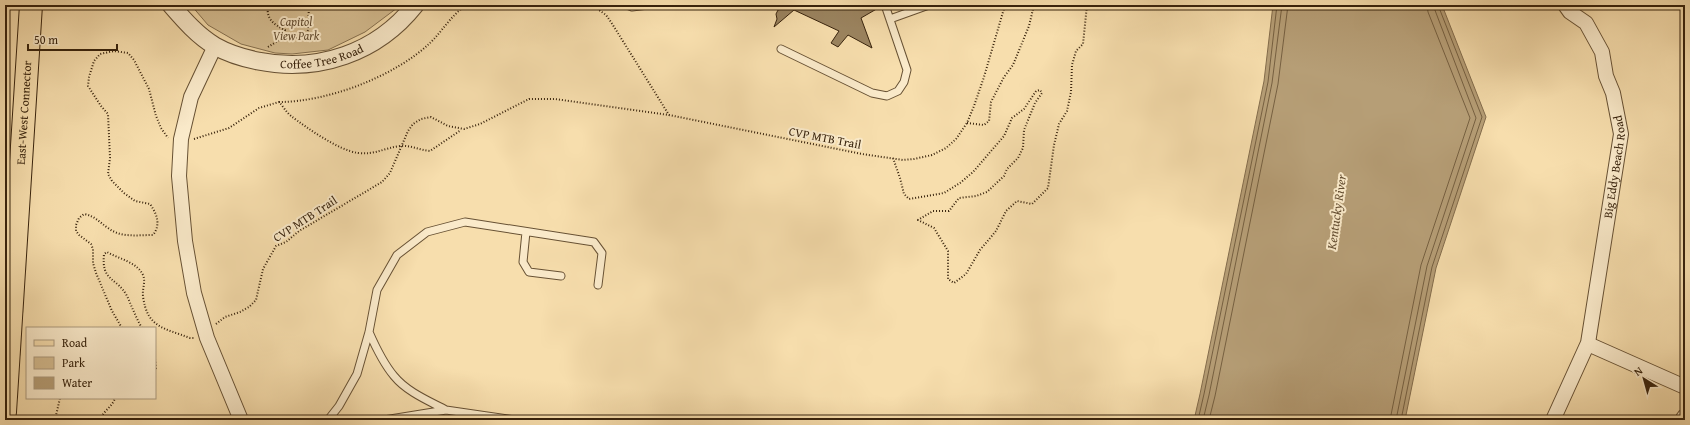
<svg xmlns="http://www.w3.org/2000/svg" width="1690" height="425" viewBox="0 0 1690 425" font-family="'Gentium Book Plus',serif">
  <style>
    .green { fill: #d6be92; stroke: #86704f }
    .water { fill: #b69e76; stroke: #836c4c }
    .lines { fill: none; stroke-linecap: round; stroke-linejoin: round }
    .shore { stroke: #766041; stroke-width: 1 }
    .building { fill: #9b8460; stroke: #37220c }
    .service-casing { stroke: #675134; stroke-width: 9 }
    .minor-casing { stroke: #675134; stroke-width: 16 }
    .tertiary-casing { stroke: #675134; stroke-width: 19 }
    .primary-casing { stroke: #37220c; stroke-width: 24 }
    .path { stroke: #37220c; stroke-width: 2; stroke-dasharray: 1 2; stroke-linecap: butt }
    .service { stroke: #faeaca; stroke-width: 7 }
    .minor { stroke: #faeaca; stroke-width: 14 }
    .tertiary { stroke: #faeaca; stroke-width: 17 }
    .primary { stroke: #f7dead; stroke-width: 22 }
    .labels { text-anchor: middle; stroke-width: 4; stroke-linejoin: round; paint-order: stroke }
    .park-label { font-size: 12px; font-style: italic; fill: #5f492e; stroke: #faeaca }
    .street-label { font-size: 12px; fill: #37220c; stroke: #faeaca }
    .water-label { font-size: 13px; font-style: italic; fill: #634d31; stroke: #faeaca }
  </style>
  <rect width="100%" height="100%" fill="#f7dead"/>
  <filter id="stains"><feTurbulence type="fractalNoise" baseFrequency=".005" numOctaves="4"/><feColorMatrix values="0 0 0 0 .2 0 0 0 0 .09 0 0 0 0 .02 0 0 0 .5 -.17"/></filter>
  <radialGradient id="worn" r=".72"><stop offset=".6" stop-color="#630" stop-opacity="0"/><stop offset="1" stop-color="#630" stop-opacity=".3"/></radialGradient>
  <path class="green" d="M191,5H401L365,32L328,50L292,54L275,53L241,44L208,25Z"/>
  <path class="water" d="M1273,5H1442L1486,117L1436,268L1405,420H1194L1200,394L1264,81Z"/>
  <g class="lines">
    <path class="shore" d="M1198,420L1204,394L1268,82L1277,5
      M1203,420L1209,395L1272,83L1282,5
      M1209,420L1215,396L1278,84L1288,5
      M1390,420L1421,265L1470,118L1428,12L1427,5
      M1396,420L1427,266L1476,118L1433,5
      M1401,420L1432,267L1482,117L1438,5"/>
  </g>
  <path class="building" d="M784,5H880V7L861,18L872,48L848,35L838,47L831,43L839,31L794,10L774,27L777,19L776,14L778,10L782,9Z"/>
  <g class="lines">
    <defs>
      <path id="service" d="M627,5L632,7L648,5
        M890,19L929,5
        M781,49L872,93L887,96L898,91L904,82L907,70L885,5
        M526,232L523,262L529,272L561,276
        M369,332C376,348 383,363 394,376C407,392 429,401 446,410
        M328,420L339,406L357,374L369,332L377,290L397,255L427,232L465,222L594,242L602,253L598,285
        M384,420L446,410L515,420"/>
      <g id="minor">
        <path d="M215,46L191,97L181,139L179,176L185,241L194,293L207,338L241,420"/>
        <path d="M1588,344L1685,387"/>
        <path id="s1" d="M1553,420L1588,343L1621,134L1613,93L1606,76L1602,52L1586,23L1570,12L1565,5"/>
      </g>
      <g id="tertiary">
        <path id="s2" d="M171,5C184,20 198,36 215,46C229,54 243,58 258,61C318,73 377,53 415,5"/>
        <path d="M1684,420L1685,418"/>
      </g>
      <g id="primary">
        <path id="s3" d="M5,412L31,5"/>
      </g>
    </defs>
    <use href="#service" class="service-casing"/>
    <use href="#minor" class="minor-casing"/>
    <use href="#tertiary" class="tertiary-casing"/>
    <use href="#primary" class="primary-casing"/>
    <path class="path" d="M268,5C266,19 273,24 285,30L284,37
      M592,5L606,15L611,22L669,115
      M284,37L299,38L306,35L308,30L309,5
      M268,47L284,37
      M279,102C328,102 396,76 431,42C444,29 452,14 467,5
      M967,123L984,125L989,121L991,102L1004,77L1013,65L1029,26L1034,5
      M194,139L229,128L259,108L279,102C283,106 286,112 291,116C307,128 338,150 358,153C375,155 384,148 400,146C411,145 419,150 430,151L461,130
      M893,158L900,178L904,194L909,199L944,193L960,183L973,172L1004,136L1012,118L1024,109L1036,91L1040,90L1042,93L1035,103L1024,130L1023,148L1018,158L1007,169L1004,176L987,192L976,196L959,198L949,211H933L918,220L934,228L948,251V279L954,283L966,274L980,250L996,231L1006,211L1017,201L1032,204L1048,188L1054,145L1059,124L1067,111L1071,92L1072,65L1076,51L1083,44L1087,5
      M216,324L225,317L240,312L249,307L256,300L263,269L276,246L286,242L299,231L382,182L390,173L408,131L413,124L421,119L431,117L448,126L464,129L480,124L529,99H555L669,115L862,154L903,160L914,159L932,155L946,148L956,139L967,123L974,106L984,77L1005,5
      M122,328L112,311L96,273L93,263V249L91,244L79,235L76,231V225L79,218L84,214C95,216 99,222 108,228C121,238 137,235 153,235C161,225 157,214 150,204L135,201L124,193L112,181L108,174L110,158L108,114L101,106L88,86L89,77L94,61L100,54L114,51L128,53L134,60L149,89L156,116L161,128L168,138
      M142,328C136,318 132,307 127,296C117,277 101,282 104,254L107,252C119,259 137,262 143,275C146,282 142,289 143,296C147,328 164,328 190,338H194
      M155,359L156,368L155,371
      M55,420L60,398
      M100,420C103,411 113,406 115,398"/>
    <use href="#service" class="service"/>
    <use href="#minor" class="minor"/>
    <use href="#tertiary" class="tertiary"/>
    <use href="#primary" class="primary"/>
  </g>
  <g class="labels">
    <g class="park-label">
      <text x="296" y="26">Capitol<tspan x="296" dy="14">View Park</tspan></text>
    </g>
    <g class="street-label">
      <text dy="4" stroke="none"><textPath href="#s2" startOffset="171">Coffee Tree Road</textPath></text>
      <text dy="4" stroke="none"><textPath href="#s3" startOffset="300">East-West Connector</textPath></text>
      <text transform="translate(825 138) rotate(11)" y="4">CVP MTB Trail</text>
      <text dy="4" stroke="none"><textPath href="#s1" startOffset="263">Big Eddy Beach Road</textPath></text>
      <text transform="translate(305 219) rotate(-33)" y="4">CVP MTB Trail</text>
    </g>
    <g class="water-label">
      <text transform="translate(1336 212) rotate(-82)" y="5">Kentucky River</text>
    </g>
  </g>
  <rect width="1690" height="425" fill="none" stroke="#f7dead" stroke-width="20"/>
  <rect x="6" y="6" width="1678" height="413" fill="none" stroke="#37220c" stroke-width="2"/>
  <rect x="10" y="10" width="1670" height="405" fill="none" stroke="#37220c"/>
  <rect x="26" y="327" width="130" height="72" fill="#faeaca" stroke="#ac9a7e"/>
  <rect x="34" y="340" width="20" height="6" fill="#f7dead" stroke="#ac9a7e"/>
  <text x="62" y="347" font-size="12" fill="#37220c">Road</text>
  <rect x="34" y="357" width="20" height="12" fill="#d6be92" stroke="#ac9a7e"/>
  <text x="62" y="367" font-size="12" fill="#37220c">Park</text>
  <rect x="34" y="377" width="20" height="12" fill="#b69e76" stroke="#ac9a7e"/>
  <text x="62" y="387" font-size="12" fill="#37220c">Water</text>
  <g transform="translate(1644 379) rotate(323)" stroke="#faeaca" stroke-width="3" paint-order="stroke">
  <path d="M0-3L7 15L0 10L-7 15Z" fill="#37220c"/>
  <text y="-6" font-size="11" font-weight="bold" text-anchor="middle" fill="#37220c">N</text>
  </g>
  <path d="M28 44v6h89v-6" fill="none" stroke="#37220c" stroke-width="2"/>
  <text x="34" y="44" font-size="12" fill="#37220c" stroke="#faeaca" stroke-width="3" paint-order="stroke">50 m</text>
  <rect width="100%" height="100%" filter="url(#stains)"/>
  <rect width="100%" height="100%" fill="url(#worn)"/>
</svg>
